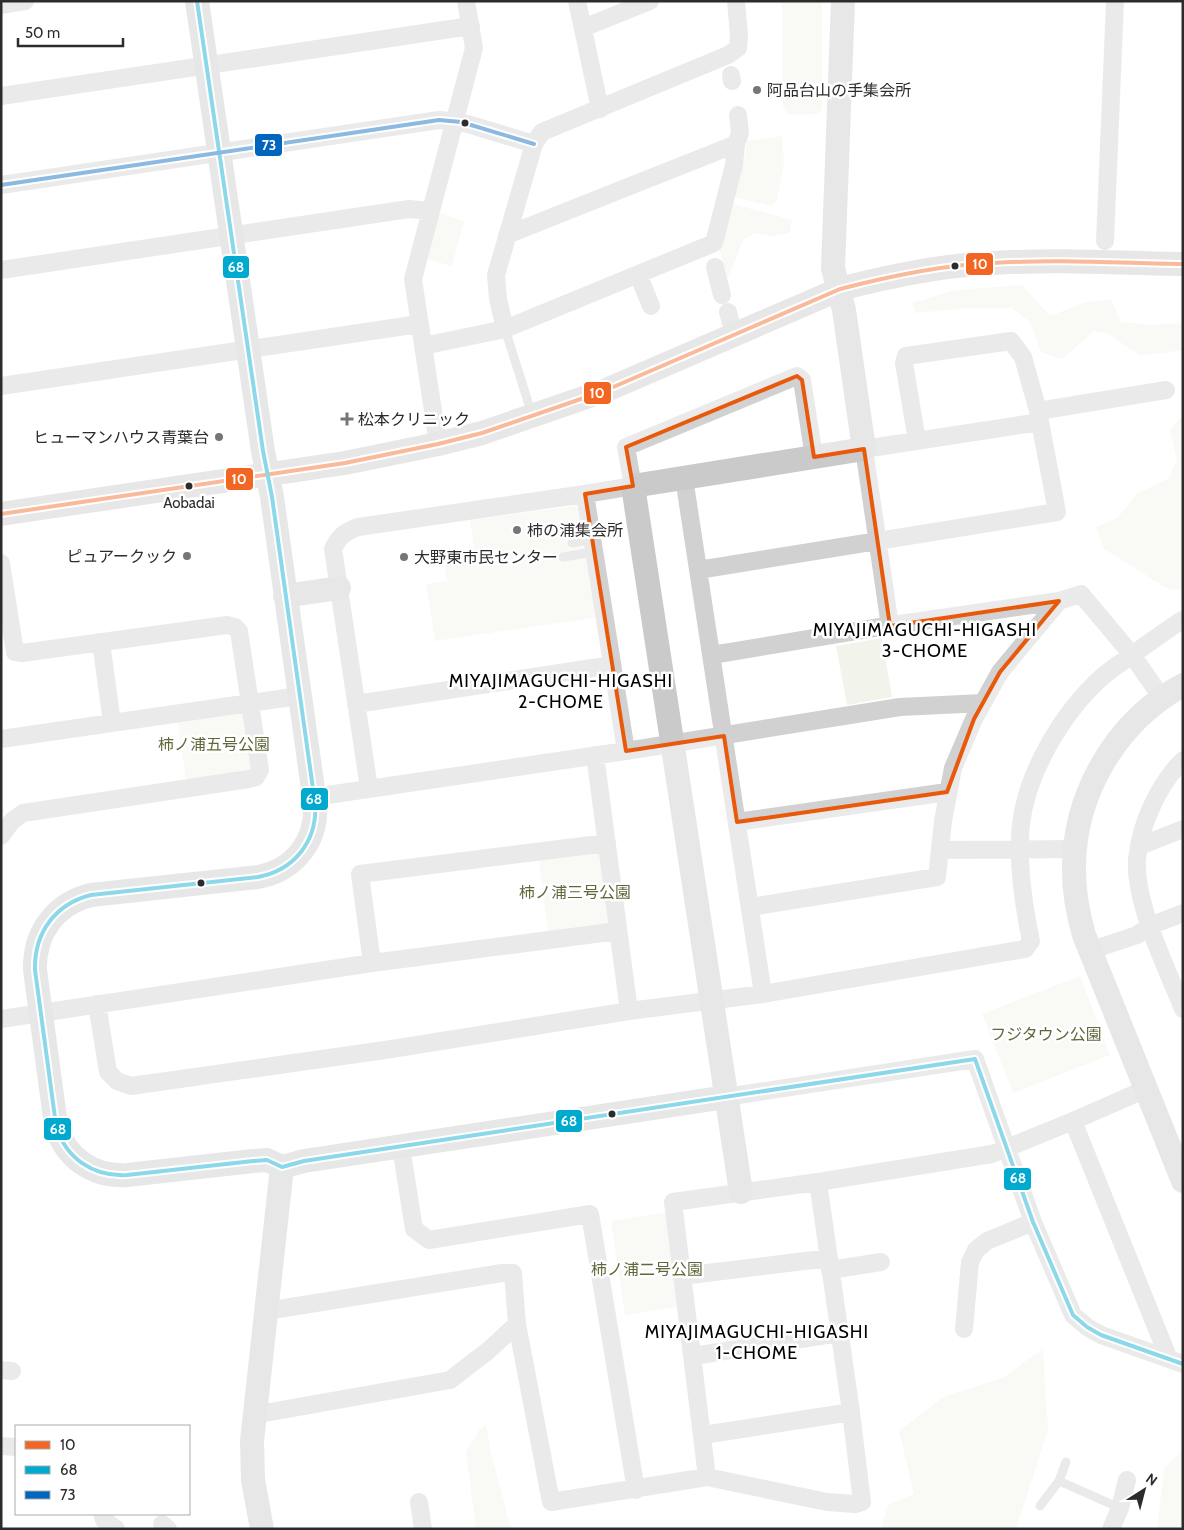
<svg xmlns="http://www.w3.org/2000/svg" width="1184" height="1530" viewBox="0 0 1184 1530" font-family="Cabin,'Noto Sans JP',sans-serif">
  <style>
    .green { fill: #f2f3ea }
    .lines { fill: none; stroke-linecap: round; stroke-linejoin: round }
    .lane { stroke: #d1d1d1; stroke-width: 9 }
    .street { stroke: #d1d1d1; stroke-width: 18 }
    .secondary { stroke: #cacaca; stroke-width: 24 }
    .bus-1-casing { stroke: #fff; stroke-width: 8 }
    .bus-2-casing { stroke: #fff; stroke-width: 8 }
    .bus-3-casing { stroke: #fff; stroke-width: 8 }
    .bus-1 { stroke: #f26522; stroke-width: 4 }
    .bus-2 { stroke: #00a9ce; stroke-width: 4 }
    .bus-3 { stroke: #0065bd; stroke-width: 4 }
    .marked { fill: none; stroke: #e8590c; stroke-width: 4; stroke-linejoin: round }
    .poi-dot { fill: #767676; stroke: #fff; stroke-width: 2 }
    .bus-dot { fill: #2c2c2c; stroke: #fff; stroke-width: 2 }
    .labels { text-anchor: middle; stroke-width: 5; stroke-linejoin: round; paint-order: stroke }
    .bus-label { font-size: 15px; fill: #2c2c2c; stroke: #fff }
    .poi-label { font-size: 16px; fill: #2c2c2c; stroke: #fff; text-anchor: start }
    .park-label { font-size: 16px; fill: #5f683a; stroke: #fff }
    .neighbourhood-label { font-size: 18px; letter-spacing: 1px; fill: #000; stroke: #fff }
    .line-badge { stroke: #fff; stroke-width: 2 }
    .badge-label { font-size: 14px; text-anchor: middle; font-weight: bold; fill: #fff }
  </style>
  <rect width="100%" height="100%" fill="#fff"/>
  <path class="green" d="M782,1H822V109L817,114L789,115L783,107Z
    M782,136L784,163L777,201L771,206L735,197L743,166L747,141Z
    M733,204L792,220L790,233L772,236L755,233L743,240L728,279L720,252Z
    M439,213L464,221L452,266L426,259Z
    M1022,285L1050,316L1083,303L1111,299L1121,322L1152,325L1183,323V350L1140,356L1107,333L1094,331L1062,359L1041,352L1030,322L1012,308H969L916,313L912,303L956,290Z
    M1183,415V590L1168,589L1104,549L1096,527L1117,518L1138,493L1168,479L1177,460L1170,430Z
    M582,505L600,617L435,641L426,584L447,581L444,558L475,554L470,520Z
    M882,638L892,697L847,705L836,646Z
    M242,707L252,770L186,780L177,717Z
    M601,852L610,924L548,932L539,860Z
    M1080,976L1110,1055L1013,1093L982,1014Z
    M667,1212L682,1306L625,1315L611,1221Z
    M1043,1348L1048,1430L1016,1529H881L888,1505L914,1494L899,1431L945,1396L1003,1378Z
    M486,1425L490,1449L509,1522L513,1529H476L466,1452L479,1430Z
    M1183,1450V1529H1157L1164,1468Z"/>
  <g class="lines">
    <path class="lane" d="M505,329L529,405
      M572,543L592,539
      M563,557L587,553L593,550
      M1059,1481L1120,1508
      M1040,1506L1059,1481L1066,1462"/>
    <path class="street" d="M577,1L600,109
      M1,5L25,1
      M583,28L650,1
      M731,75L732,81
      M1,96L471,26
      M736,144L740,133L738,115
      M1,185L439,120L461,122L534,144
      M1105,241L1115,1
      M715,267L722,295
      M1,270L409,209L431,211
      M638,274L651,306
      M728,312L734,334
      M505,329L498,299L496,275L534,144L542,132L728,55L738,48L739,35L736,1
      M423,346L505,329L714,243L734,165L736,144L507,235
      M1,386L419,324
      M1038,411L1166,390
      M438,444L413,279L474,48L466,1
      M814,457L802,380L797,376L626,447L633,486L585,494L626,751L900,707L983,703
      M684,478L763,994
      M1,563L15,652L22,653L227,625L235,627L239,631L260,770L256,777L249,779L23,813L12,821L1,836
      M698,570L1057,512L1038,411L1023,357L1011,341L906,356L904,363L917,441
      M890,626L864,449L1040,422
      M101,642L112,723
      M712,655L886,626L1059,601L1081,594L1132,655L1162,698
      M356,704L612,665
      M1,739L299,696
      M595,755L629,1011
      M1183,760C1169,774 1159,790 1151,808C1144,823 1139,842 1137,859C1134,903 1167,968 1183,1009
      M369,788L333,549C339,536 345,532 358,527L585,494
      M314,797L626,751
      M737,822L947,792
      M1140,846L1183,829
      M940,850L1075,849
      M751,907L937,877L943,821L953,768L974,719L1000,672L1059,601
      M1101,947L1137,935L1150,926L1183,913
      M372,963L360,874L607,843
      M97,1004L108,1072L117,1081L131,1086L385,1050L629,1011L763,994L1025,949L1031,941C1023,903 1017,863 1021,824C1027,772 1063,712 1102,677C1111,669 1122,662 1132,655C1149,643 1165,631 1182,620
      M1,1019L372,963L618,931
      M726,1097L975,1059L1033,1222L1073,1315L1087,1327L1101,1335L1183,1364
      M1073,1121L1169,1359
      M401,1147L414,1229L429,1240L590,1214L636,1490
      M830,1270L881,1262
      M682,1276L829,1258
      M266,1311L502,1273H513L517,1324L551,1502L707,1477L827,1502L855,1504L862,1502L851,1412L818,1182
      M964,1329L970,1262L976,1250L987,1241L1033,1222
      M693,1356L839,1333
      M1,1370L12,1371
      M254,1415L450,1380L489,1350L517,1324
      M703,1435L851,1412
      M1,1446L16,1447
      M707,1477L673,1202L818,1182L992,1154L1073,1121L1146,1089
      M419,1502L423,1529
      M102,1514L104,1520L116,1529
      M162,1524L168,1529
      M1111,1529L1120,1508L1127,1480"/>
    <path class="secondary" d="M197,1L263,451L272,497L315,803C318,840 295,870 258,877L91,895C55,904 34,933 35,970L56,1125C65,1158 93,1177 127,1175L253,1161L267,1160L282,1167L304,1161L726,1097
      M1,514L345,463L438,444L482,433L604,391L840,289C890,276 941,265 993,263C1056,259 1120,263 1183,264
      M285,596L339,588
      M1183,685C1116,721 1073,795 1074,871C1074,893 1078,914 1084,935L1183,1181
      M741,1192L633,486L864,449L844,310L833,268L843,1
      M262,1529L253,1480L252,1441L282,1167"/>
    <defs>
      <path id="bus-1" d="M1,514L345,463L438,444L482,433L604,391L840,289C890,276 941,265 993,263C1056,259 1120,263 1183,264"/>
      <path id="bus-2" d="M197,1L263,451L272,497L315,803C318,840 295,870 258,877L91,895C55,904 34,933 35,970L56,1125C65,1158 93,1177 127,1175L253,1161L267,1160L282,1167L304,1161L975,1059L1033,1222L1073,1315L1087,1327L1101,1335L1183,1364"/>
      <path id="bus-3" d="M1,185L439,120L461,122L534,144"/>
    </defs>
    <use href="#bus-1" class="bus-1-casing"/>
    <use href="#bus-2" class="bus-2-casing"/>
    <use href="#bus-3" class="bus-3-casing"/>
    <use href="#bus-1" class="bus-1"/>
    <use href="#bus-2" class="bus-2"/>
    <use href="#bus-3" class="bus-3"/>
  </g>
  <path d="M0 0H1184V1530H0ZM797,376L802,380L814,457L864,449L890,626L1059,601L1000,672L974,719L947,792L737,822L724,736L626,751L585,494L633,486L626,447Z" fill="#fff" fill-opacity=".55" fill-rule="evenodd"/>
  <path class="marked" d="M797,376L802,380L814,457L864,449L890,626L1059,601L1000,672L974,719L947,792L737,822L724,736L626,751L585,494L633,486L626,447Z"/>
  <g class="poi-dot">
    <circle cx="757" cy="90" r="5"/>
    <path d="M344.5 411.5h5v5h5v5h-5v5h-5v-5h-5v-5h5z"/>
    <circle cx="219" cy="437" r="5"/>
    <circle cx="517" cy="530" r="5"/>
    <circle cx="187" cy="556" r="5"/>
    <circle cx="404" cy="557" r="5"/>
  </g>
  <g class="bus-dot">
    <circle cx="465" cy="123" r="4.5"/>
    <circle cx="955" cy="266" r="4.5"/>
    <circle cx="189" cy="486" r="4.5"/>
    <circle cx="201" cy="883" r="4.5"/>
    <circle cx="612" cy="1114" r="4.5"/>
  </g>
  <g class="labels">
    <g class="bus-label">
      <text x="189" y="508">Aobadai</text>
    </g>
    <g class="poi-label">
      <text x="767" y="96">阿品台山の手集会所</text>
      <text x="358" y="425">松本クリニック</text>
      <text x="209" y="443" text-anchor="end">ヒューマンハウス青葉台</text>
      <text x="527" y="536">柿の浦集会所</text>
      <text x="177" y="562" text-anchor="end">ピュアークック</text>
      <text x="414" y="563">大野東市民センター</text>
    </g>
    <g class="park-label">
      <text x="214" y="750">柿ノ浦五号公園</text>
      <text x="575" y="898">柿ノ浦三号公園</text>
      <text x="1046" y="1040">フジタウン公園</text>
      <text x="647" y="1275">柿ノ浦二号公園</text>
    </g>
    <g class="neighbourhood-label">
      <text x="925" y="636">MIYAJIMAGUCHI-HIGASHI<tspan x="925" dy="21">3-CHOME</tspan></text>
      <text x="561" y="687">MIYAJIMAGUCHI-HIGASHI<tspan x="561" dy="21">2-CHOME</tspan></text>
      <text x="757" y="1338">MIYAJIMAGUCHI-HIGASHI<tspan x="757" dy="21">1-CHOME</tspan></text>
    </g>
  </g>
  <g class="line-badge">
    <rect x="254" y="133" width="29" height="24" rx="5" fill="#0065bd"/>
    <rect x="965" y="252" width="29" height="24" rx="5" fill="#f26522"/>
    <rect x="222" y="255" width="28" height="24" rx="5" fill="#00a9ce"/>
    <rect x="583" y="381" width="29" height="24" rx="5" fill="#f26522"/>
    <rect x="225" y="467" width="29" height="24" rx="5" fill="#f26522"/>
    <rect x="300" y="787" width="29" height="24" rx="5" fill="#00a9ce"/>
    <rect x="555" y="1109" width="28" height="24" rx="5" fill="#00a9ce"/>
    <rect x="43" y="1117" width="29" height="24" rx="5" fill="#00a9ce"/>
    <rect x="1003" y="1167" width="29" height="24" rx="5" fill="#00a9ce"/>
  </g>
  <g class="badge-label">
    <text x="269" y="150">73</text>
    <text x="980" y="269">10</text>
    <text x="236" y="272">68</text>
    <text x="597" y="398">10</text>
    <text x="239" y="484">10</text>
    <text x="314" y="804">68</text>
    <text x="569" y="1126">68</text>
    <text x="58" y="1134">68</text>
    <text x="1018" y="1183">68</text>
  </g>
  <rect width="1184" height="1530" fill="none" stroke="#2c2c2c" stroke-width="5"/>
  <rect x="15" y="1425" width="175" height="90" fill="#ffffff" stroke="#ababab"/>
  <rect x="25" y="1441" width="25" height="8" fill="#f26522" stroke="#ababab"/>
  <text x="60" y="1450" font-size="15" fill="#2c2c2c">10</text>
  <rect x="25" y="1466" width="25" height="8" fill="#00a9ce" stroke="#ababab"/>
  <text x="60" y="1475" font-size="15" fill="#2c2c2c">68</text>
  <rect x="25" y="1491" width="25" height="8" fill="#0065bd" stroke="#ababab"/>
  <text x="60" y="1500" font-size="15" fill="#2c2c2c">73</text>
  <g transform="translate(1144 1490) rotate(36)" stroke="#ffffff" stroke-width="4" paint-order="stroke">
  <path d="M0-4L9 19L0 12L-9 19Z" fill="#2c2c2c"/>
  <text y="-8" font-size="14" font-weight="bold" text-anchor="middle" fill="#2c2c2c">N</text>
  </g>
  <path d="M18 38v8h105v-8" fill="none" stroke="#2c2c2c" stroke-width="2.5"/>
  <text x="25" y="38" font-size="15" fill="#2c2c2c" stroke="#ffffff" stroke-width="4" paint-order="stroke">50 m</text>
</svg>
